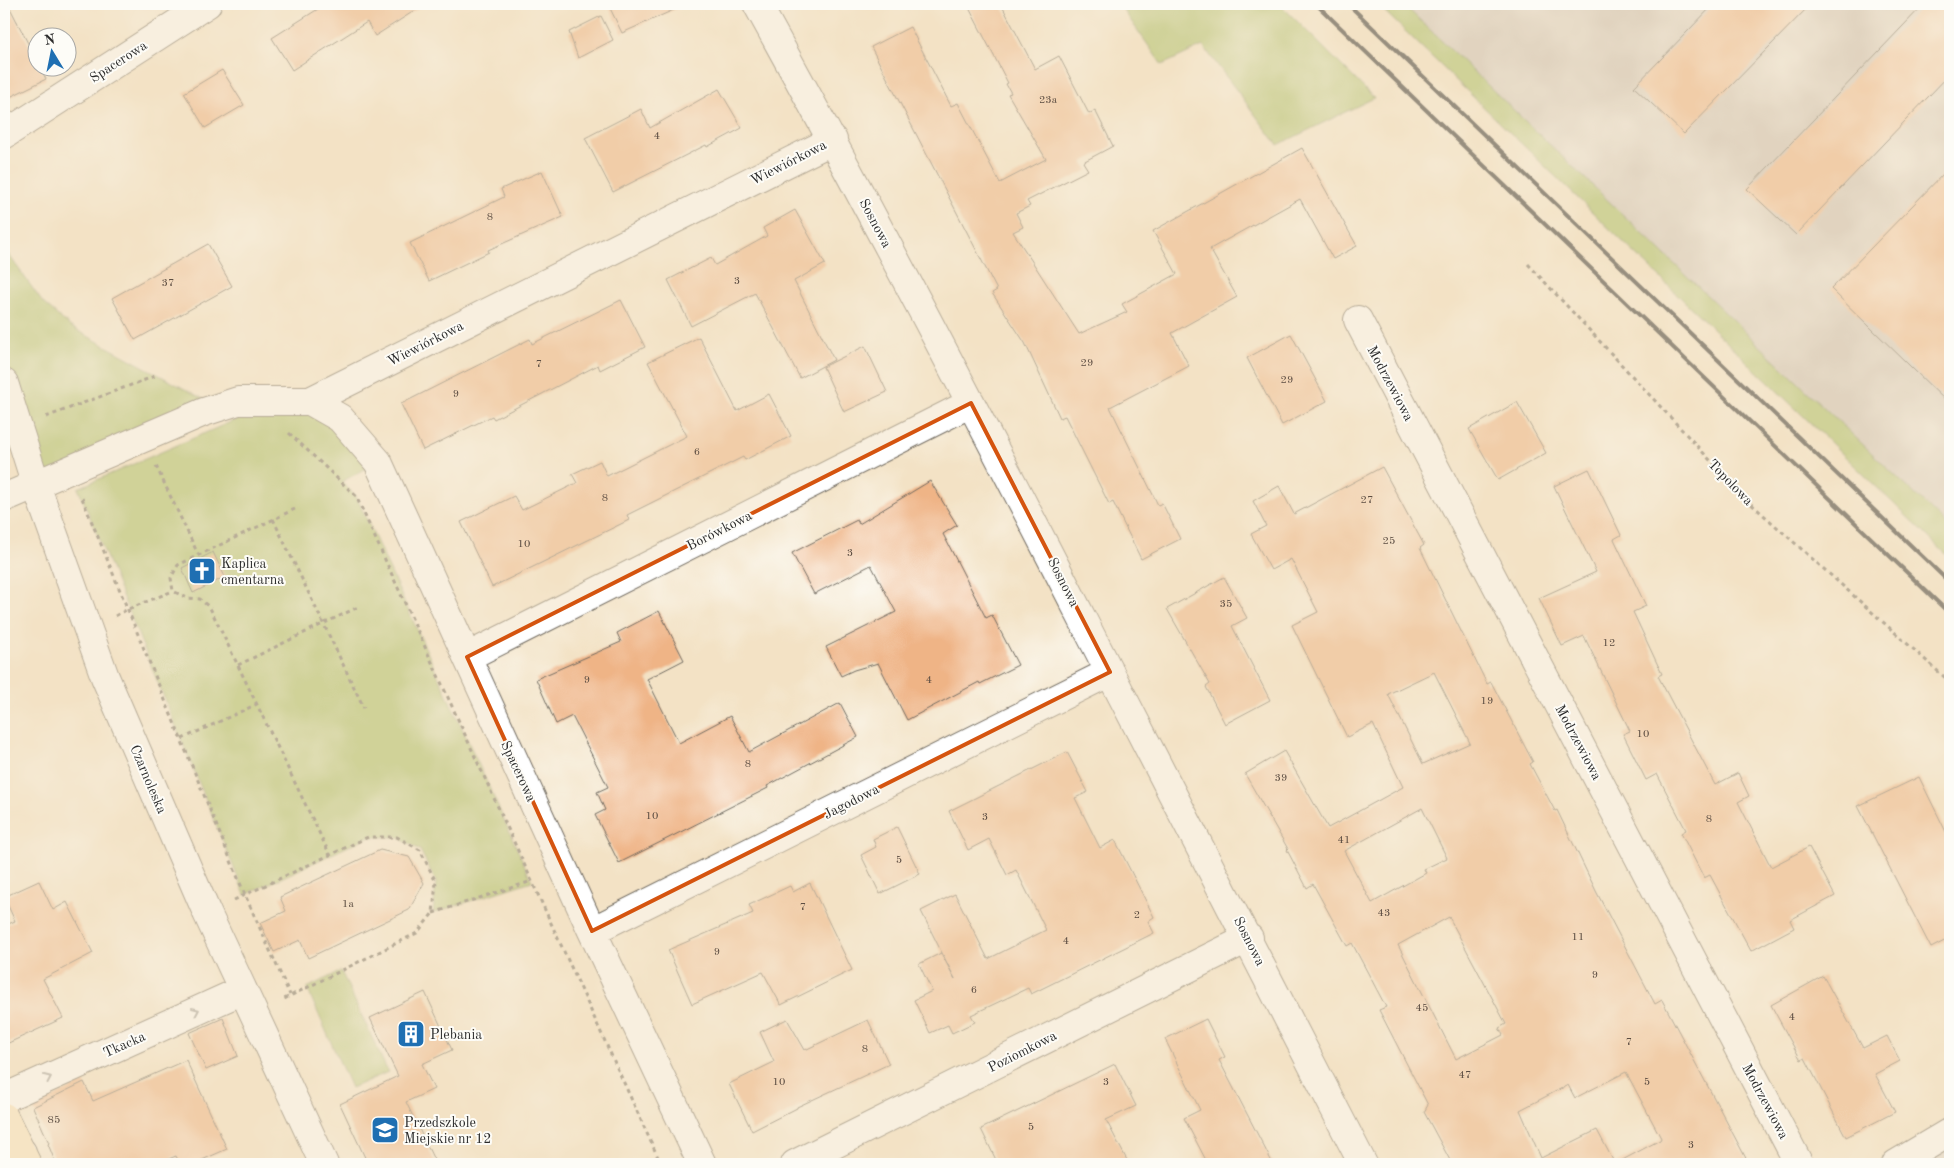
<svg xmlns="http://www.w3.org/2000/svg" width="1954" height="1168" viewBox="0 0 1954 1168" font-family="'Old Standard TT',serif">
  <style>
    .industrial { fill: #ccc2b9 }
    .green { fill: #a6be64; stroke: #687448 }
    .building { fill: #efb486; fill-rule: evenodd }
    .lines { fill: none; stroke-linecap: round; stroke-linejoin: round }
    .street-casing { stroke: #716b61; stroke-width: 30 }
    .secondary-casing { stroke: #716b61; stroke-width: 30 }
    .path { stroke: #716b61; stroke-width: 3; stroke-dasharray: 4 4; stroke-linecap: butt }
    .street { stroke: #fff; stroke-width: 28 }
    .secondary { stroke: #fbe7c3; stroke-width: 28 }
    .rail { stroke: #2b2b2b; stroke-width: 4 }
    .oneway { stroke: #a0a0a0 }
    .marked { fill: none; stroke: #d5540f; stroke-width: 4; stroke-linejoin: round }
    .labels { text-anchor: middle; stroke-width: 4; stroke-linejoin: round; paint-order: stroke }
    .number-label { font-size: 11px; fill: #5c4d42 }
    .street-label { font-size: 14px; fill: #2b2b2b; stroke: #fdfcf7 }
    .poi-label { font-size: 14px; fill: #2b2b2b; stroke: #fdfcf7; text-anchor: start }
  </style>
  <rect width="100%" height="100%" fill="#fdfcf7"/>
  <filter id="ink" filterUnits="userSpaceOnUse"><feTurbulence type="fractalNoise" baseFrequency=".02" numOctaves="2"/><feDisplacementMap in="SourceGraphic" scale="10" xChannelSelector="R" yChannelSelector="G"/><feConvolveMatrix kernelMatrix="1 2 1 2 8 2 1 2 1" color-interpolation-filters="sRGB"/></filter>
  <filter id="wash" filterUnits="userSpaceOnUse"><feTurbulence type="fractalNoise" baseFrequency=".0096" numOctaves="4" result="noise"/><feDisplacementMap in="SourceGraphic" scale="20" xChannelSelector="R" yChannelSelector="G"/><feGaussianBlur stdDeviation="1.12" result="paint"/><feColorMatrix in="noise" values="0 0 0 0 0 0 0 0 0 0 0 0 0 0 0 0 0 1.4 0 .05"/><feComposite in="paint" operator="in"/></filter>
  <g filter="url(#wash)">
    <rect width="100%" height="100%" fill="#f3e2c5"/>
    <path class="industrial" d="M1403,4H1950V528L1475,73Z
      M1950,1132V1164H1896Z"/>
    <path class="green" d="M1119,4H1280L1374,98L1278,145L1203,46L1162,65Z
      M1377,4H1403L1950,528V558Z
      M4,248L43,303L71,327L218,407L310,401L378,462L341,482L356,496L532,881L433,913L436,882L420,850L397,837H368L245,895L78,488L242,417L217,407L36,485L4,383Z
      M341,971L388,1072L351,1088L307,988Z"/>
    <g id="blocks">
      <path class="building" d="M4,4H8L38,63V68H40L46,79L4,100Z
        M326,4H425L375,36L367,22L292,70L272,38Z
        M608,4H687L622,33Z
        M967,4H1001L1035,69L1059,56L1089,114L1095,110L1113,146L1083,162L1088,170L1027,201L1030,206L1016,213L1023,227L1013,232L1079,334L1127,312L1122,304L1177,274L1153,231L1302,148L1357,246L1333,259L1300,199L1210,249L1237,297L1172,333L1189,366L1110,407L1158,505L1162,503L1180,539L1141,559L1113,502L1109,504L1065,416L1060,418L1025,343L992,293L997,290L871,47L910,27L951,106L958,103L1000,183L1046,159L1008,94L1011,93L1006,84L1008,83Z
        M1714,4H1811L1684,134L1634,87Z
        M1924,4H1950V74L1796,235L1747,189Z
        M601,16L613,40L578,58L569,32Z
        M222,70L244,105L205,128L184,93Z
        M719,89L742,128L707,147L706,145L613,192L585,138L641,109L650,128Z
        M1950,167V405L1831,289Z
        M542,171L563,217L488,250L489,252L429,281L410,243L504,197L501,189Z
        M795,210L825,264L794,281L834,360L800,378L755,293L691,326L668,280L711,258L715,265L767,236L763,228Z
        M208,244L232,286L135,340L112,298Z
        M621,300L645,347L600,370L598,365L494,419L492,416L423,450L401,404L530,339L532,344Z
        M1291,334L1327,401L1282,425L1247,358Z
        M699,337L737,411L769,394L791,436L745,460L743,457L627,515L629,520L492,587L461,522L514,496L522,510L577,483L572,474L600,461L607,476L687,436L648,362Z
        M865,346L887,392L844,412L823,367Z
        M1517,402L1546,453L1498,480L1469,429Z
        M1382,467L1424,545L1420,548L1487,684L1491,682L1533,762L1530,764L1555,811L1557,810L1596,891L1655,1004L1662,1000L1749,1164H1452L1424,1112L1428,1105L1379,1010L1386,1007L1352,943L1347,946L1313,884L1307,888L1287,850L1288,849L1245,774L1284,751L1328,828L1403,787L1373,724L1347,737L1292,625L1318,612L1291,559L1271,570L1251,534L1266,526L1253,501L1279,486L1294,514ZM1434,672L1470,743L1423,764L1388,694ZM1422,808L1447,858L1424,869L1426,873L1372,903L1344,851ZM1449,917L1506,1024L1499,1028L1503,1035L1456,1059L1398,945ZM1626,1072L1661,1138L1660,1140L1615,1164L1597,1130L1541,1158L1520,1110L1568,1085L1575,1098Z
        M1589,469L1621,535L1614,539L1646,606L1633,612L1662,674L1658,676L1715,785L1738,773L1749,796L1738,802L1771,867L1809,847L1835,896L1790,920L1794,928L1751,951L1710,875L1704,878L1681,833L1686,830L1657,774L1646,780L1623,734L1630,731L1584,636L1562,646L1539,598L1596,572L1554,486Z
        M930,481L957,525L943,534L986,618L992,615L1018,665L980,684L979,682L907,720L878,663L854,670L841,676L826,647L896,612L871,565L814,594L792,553L857,520L859,524Z
        M213,552L225,577L193,593L182,568Z
        M1224,577L1247,618L1232,626L1270,700L1225,724L1206,687L1210,684L1167,609Z
        M659,611L684,660L647,679L679,743L730,716L749,752L840,703L858,737L767,786L768,788L619,863L595,815L605,810L597,792L608,787L572,716L556,724L536,679L621,642L617,633Z
        M1067,752L1088,792L1075,798L1100,848L1115,840L1154,917L1148,921L1154,933L1031,994L1028,988L971,1015L975,1022L952,1033L948,1025L930,1033L914,1000L932,991L919,964L941,953L955,979L921,911L955,894L988,959L1046,930L1016,870L1007,875L989,839L968,850L949,811Z
        M1919,777L1950,840V938L1931,948L1858,806Z
        M897,827L920,874L880,894L861,855L876,847L873,839Z
        M380,850L409,857L424,883L409,910L308,958L300,940L274,952L260,923L286,911L280,897Z
        M39,881L53,910L67,902L93,953L43,979L63,1018L4,1045V926L15,921L4,897Z
        M810,883L852,970L781,1005L763,972L692,1004L668,950L753,913L749,905L790,886L793,892Z
        M1823,976L1863,1048L1887,1036L1900,1061L1875,1074L1895,1112L1846,1137L1805,1058L1801,1060L1771,1005Z
        M425,992L452,1050L422,1064L434,1089L406,1102L436,1164H368L340,1104L398,1076L370,1018Z
        M223,1018L238,1056L206,1070L189,1033Z
        M787,1019L805,1050L868,1020L889,1064L797,1107V1108L752,1131L729,1084L774,1062L760,1032Z
        M1206,1019L1225,1057L1219,1060L1273,1164H1208L1184,1118L1200,1110L1165,1039Z
        M186,1060L227,1149L193,1164H180L176,1156L156,1164H56L48,1144L49,1143L33,1107L84,1082L93,1101Z
        M1115,1064L1136,1106L1106,1120L1129,1164H998L981,1129Z"/>
    </g>
  </g>
  <g filter="url(#ink)">
    <use href="#blocks" fill-opacity="0" stroke="#716b61" stroke-width="1"/>
    <g class="lines">
      <defs>
        <path id="street" d="M757,4C872,211 981,421 1089,632C1181,809 1273,986 1363,1164
          M4,135L207,4
          M1358,320L1799,1164
          M4,383L36,485L105,677L207,913L324,1164
          M310,401L340,418L378,462L592,931L702,1164
          M4,498L204,412L238,401H310L833,140
          M467,657L971,403
          M592,931L1110,672
          M4,1098L243,990
          M8,1164L22,1152
          M795,1164L1249,938
          M1896,1164L1950,1132"/>
        <path id="secondary" d="M4,1117L27,1164"/>
      </defs>
      <use href="#street" class="street-casing"/>
      <use href="#secondary" class="secondary-casing"/>
      <path class="path" d="M1528,264L1749,502L1950,682
        M46,417L158,375
        M289,433L356,496L661,1164
        M156,466L198,554
        M82,498L245,895L290,995
        M295,509L178,565L171,578L173,591L187,598L200,599L210,608L330,855
        M273,519L364,708
        M115,616L128,609L173,591
        M238,665L358,607
        M182,739L257,704
        M234,900L368,837H397L420,850L436,882L433,913L417,933L282,1000
        M433,913L532,881"/>
      <use href="#street" class="street"/>
      <use href="#secondary" class="secondary"/>
      <path class="rail" d="M1316,4L1950,614
        M1348,4L1950,583"/>
    </g>
    <defs><path id="oneway-chevron" d="M-2-3.5L2.5 0L-2 3.5" fill="none" stroke-width="1.6" stroke-linecap="round" stroke-linejoin="round" transform="scale(1.25)"/></defs>
    <g class="oneway">
      <use href="#oneway-chevron" transform="translate(196 1011) rotate(-24)"/>
      <use href="#oneway-chevron" transform="translate(48 1078) rotate(-24)"/>
    </g>
  </g>
  <path d="M0 0H1954V1168H0ZM971,403L1110,672L592,931L467,657Z" fill="#f3e2c5" fill-opacity=".55" fill-rule="evenodd"/>
  <path class="marked" d="M971,403L1110,672L592,931L467,657Z"/>
  <defs>
    <symbol id="church-square" viewBox="-11 -11 22 22"><rect x="-9" y="-9" width="18" height="18" rx="4" fill="#1f6fb2" stroke="#fdfcf7"/><path d="M-1.2-6h2.4v3.5h3.3v2.4h-3.3V6h-2.4V-.1h-3.3v-2.4h3.3Z" fill="#fff"/></symbol>
    <symbol id="building-square" viewBox="-11 -11 22 22"><rect x="-9" y="-9" width="18" height="18" rx="4" fill="#1f6fb2" stroke="#fdfcf7"/><path d="M-4-6H4V6H1V3H-1V6H-4ZM-2.5-4.3h1.7v1.8h-1.7ZM.8-4.3h1.7v1.8H.8ZM-2.5-1h1.7V.8h-1.7ZM.8-1h1.7V.8H.8Z" fill="#fff"/></symbol>
    <symbol id="school-square" viewBox="-11 -11 22 22"><rect x="-9" y="-9" width="18" height="18" rx="4" fill="#1f6fb2" stroke="#fdfcf7"/><path d="M0-5L7-2L0 1L-7-2ZM-4 1L0 2.5L4 1V4Q0 6-4 4Z" fill="#fff"/></symbol>
  </defs>
  <g fill-rule="evenodd">
    <use href="#church-square" x="186" y="555" width="32" height="32"/>
    <use href="#building-square" x="395" y="1018" width="32" height="32"/>
    <use href="#school-square" x="369" y="1114" width="32" height="32"/>
  </g>
  <g class="labels">
    <g class="number-label">
      <text x="1048" y="103">23a</text>
      <text x="657" y="139">4</text>
      <text x="490" y="220">8</text>
      <text x="737" y="284">3</text>
      <text x="168" y="286">37</text>
      <text x="1087" y="366">29</text>
      <text x="539" y="367">7</text>
      <text x="1287" y="383">29</text>
      <text x="456" y="397">9</text>
      <text x="697" y="455">6</text>
      <text x="605" y="501">8</text>
      <text x="1367" y="503">27</text>
      <text x="1389" y="544">25</text>
      <text x="524" y="547">10</text>
      <text x="850" y="556">3</text>
      <text x="1226" y="607">35</text>
      <text x="1609" y="646">12</text>
      <text x="587" y="683">9</text>
      <text x="929" y="683">4</text>
      <text x="1487" y="704">19</text>
      <text x="1643" y="737">10</text>
      <text x="748" y="767">8</text>
      <text x="1281" y="781">39</text>
      <text x="652" y="819">10</text>
      <text x="985" y="820">3</text>
      <text x="1709" y="822">8</text>
      <text x="1344" y="843">41</text>
      <text x="899" y="863">5</text>
      <text x="348" y="907">1a</text>
      <text x="803" y="910">7</text>
      <text x="1384" y="916">43</text>
      <text x="1137" y="918">2</text>
      <text x="1578" y="940">11</text>
      <text x="1066" y="944">4</text>
      <text x="717" y="955">9</text>
      <text x="1595" y="978">9</text>
      <text x="974" y="993">6</text>
      <text x="1422" y="1011">45</text>
      <text x="1792" y="1020">4</text>
      <text x="1629" y="1045">7</text>
      <text x="865" y="1052">8</text>
      <text x="1465" y="1078">47</text>
      <text x="779" y="1085">10</text>
      <text x="1106" y="1085">3</text>
      <text x="1647" y="1085">5</text>
      <text x="54" y="1123">85</text>
      <text x="1031" y="1130">5</text>
      <text x="1691" y="1148">3</text>
    </g>
    <g class="street-label">
      <text transform="translate(118 61) rotate(-33)" y="5">Spacerowa</text>
      <text transform="translate(788 162) rotate(-27)" y="5">Wiewiórkowa</text>
      <text transform="translate(876 223) rotate(62)" y="5">Sosnowa</text>
      <text transform="translate(425 343) rotate(-27)" y="5">Wiewiórkowa</text>
      <text transform="translate(1391 383) rotate(62)" y="5">Modrzewiowa</text>
      <text transform="translate(1731 482) rotate(46)" y="5">Topolowa</text>
      <text transform="translate(719 530) rotate(-27)" y="5">Borówkowa</text>
      <text transform="translate(1064 582) rotate(63)" y="5">Sosnowa</text>
      <text transform="translate(1579 742) rotate(62)" y="5">Modrzewiowa</text>
      <text transform="translate(519 771) rotate(65)" y="5">Spacerowa</text>
      <text transform="translate(149 779) rotate(67)" y="5">Czarnoleska</text>
      <text transform="translate(851 801) rotate(-27)" y="5">Jagodowa</text>
      <text transform="translate(1250 941) rotate(63)" y="5">Sosnowa</text>
      <text transform="translate(124 1044) rotate(-24)" y="5">Tkacka</text>
      <text transform="translate(1022 1051) rotate(-27)" y="5">Poziomkowa</text>
      <text transform="translate(1766 1101) rotate(62)" y="5">Modrzewiowa</text>
    </g>
    <g class="poi-label">
      <text x="221" y="568">Kaplica<tspan x="221" dy="16">cmentarna</tspan></text>
      <text x="430" y="1039">Plebania</text>
      <text x="404" y="1127">Przedszkole<tspan x="404" dy="16">Miejskie nr 12</tspan></text>
    </g>
  </g>
  <rect width="1954" height="1168" fill="none" stroke="#fdfcf7" stroke-width="20"/>
  <g transform="translate(52 52) rotate(350)"><circle r="24" fill="#fdfcf7" stroke="#a9a8a5"/>
  <path d="M0-4L9 19L0 12L-9 19Z" fill="#1f6fb2"/>
  <text y="-8" font-size="14" font-weight="bold" text-anchor="middle" fill="#2b2b2b">N</text>
  </g>
</svg>
